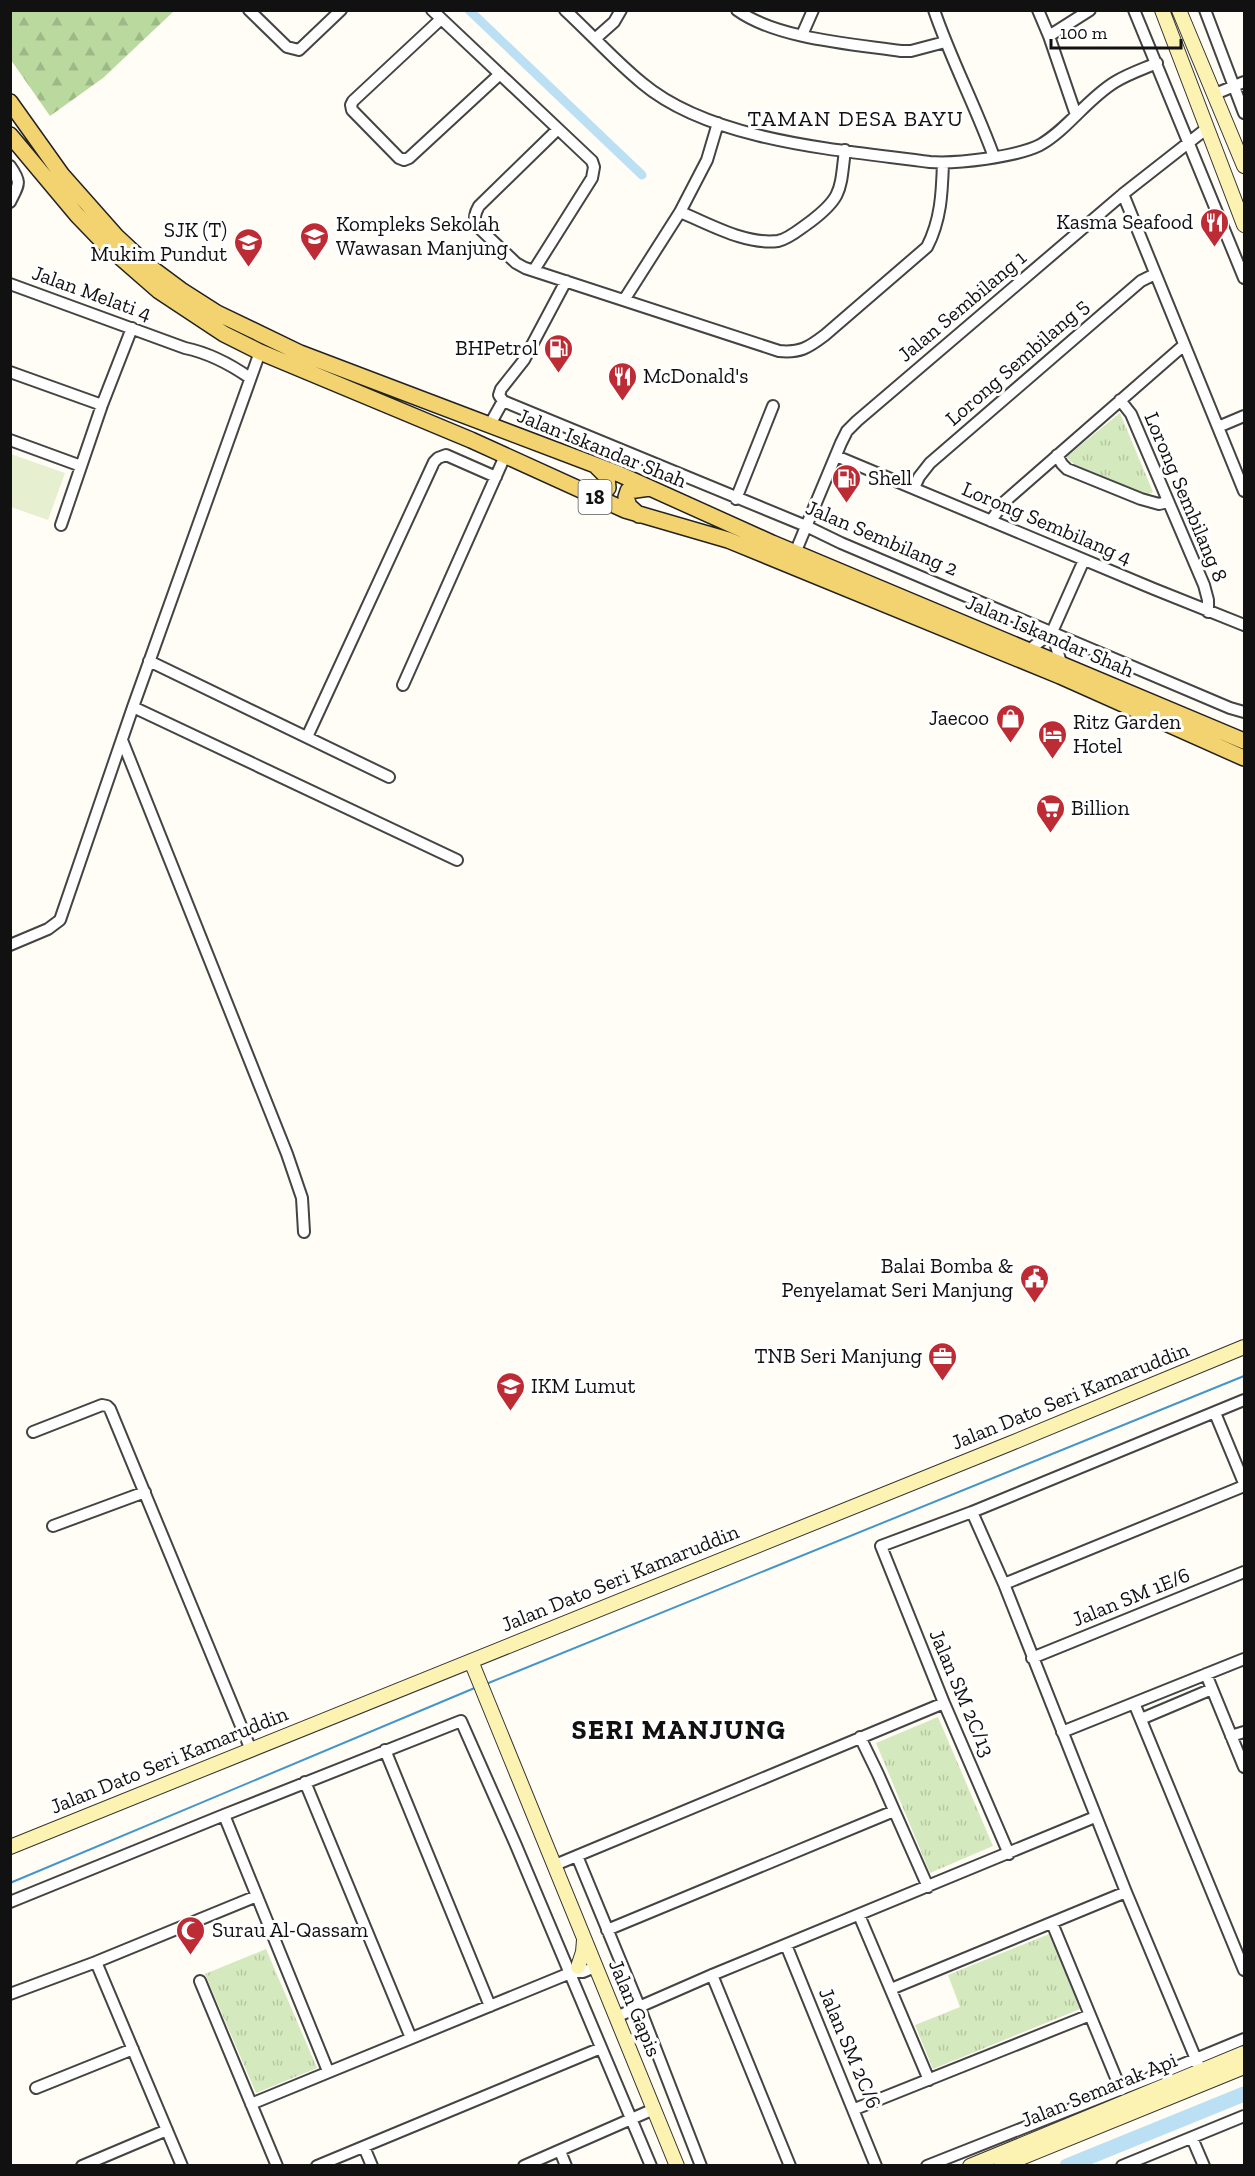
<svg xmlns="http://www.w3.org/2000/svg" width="1255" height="2176" viewBox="0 0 1255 2176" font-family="'Zilla Slab',serif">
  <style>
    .grass { fill: url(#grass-tufts) }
    .forest { fill: url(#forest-firs) }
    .pitch { fill: #e6f0d0 }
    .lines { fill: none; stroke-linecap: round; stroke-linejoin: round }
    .stream { stroke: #4496c9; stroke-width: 2 }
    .canal { stroke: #bbe0f4; stroke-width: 9 }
    .river { stroke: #bbe0f4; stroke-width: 15 }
    .street-casing { stroke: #444; stroke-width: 14 }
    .secondary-casing { stroke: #333; stroke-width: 16 }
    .primary-casing { stroke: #222; stroke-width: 18 }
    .street { stroke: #fff; stroke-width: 10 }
    .secondary { stroke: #fcf3b3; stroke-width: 14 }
    .primary { stroke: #f3d270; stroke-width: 15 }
    .labels { text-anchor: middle; stroke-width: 6; stroke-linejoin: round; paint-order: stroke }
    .shield { fill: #fff; stroke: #585858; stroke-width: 1.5 }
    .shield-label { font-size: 20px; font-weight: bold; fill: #111 }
    .poi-label { font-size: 21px; fill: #111; stroke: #fff; text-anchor: start }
    .street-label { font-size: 21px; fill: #111; stroke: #fff }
    .neighbourhood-label { font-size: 22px; letter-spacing: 1.5px; fill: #111; stroke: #fff }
    .district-label { font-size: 27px; font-weight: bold; letter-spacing: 1.5px; fill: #111; stroke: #fff }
  </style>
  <defs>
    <pattern id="grass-tufts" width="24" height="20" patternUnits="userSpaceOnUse" patternTransform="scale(1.5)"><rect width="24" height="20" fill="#d5e9be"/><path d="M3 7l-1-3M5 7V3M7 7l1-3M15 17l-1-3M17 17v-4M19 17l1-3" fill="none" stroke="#b6c7a2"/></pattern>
    <pattern id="forest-firs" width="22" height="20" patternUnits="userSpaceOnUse" patternTransform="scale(1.5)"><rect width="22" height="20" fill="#b9d99e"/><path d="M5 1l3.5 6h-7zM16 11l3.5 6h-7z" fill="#9eb987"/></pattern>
  </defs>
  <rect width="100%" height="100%" fill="#fffdf5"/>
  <path class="grass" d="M1120,413L1153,492L1144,496L1076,466L1066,457Z
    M938,1717L993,1846L930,1873L876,1743Z
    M1049,1934L1080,2009L933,2069L915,2025L960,2007L948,1975Z
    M266,1949L317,2068L256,2093L205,1974Z"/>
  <path class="forest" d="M10,11L11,10L174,11L103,78L50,116L11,60Z"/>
  <path class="pitch" d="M11,454L65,473L48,520L11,507Z"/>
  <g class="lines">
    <path class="stream" d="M486,1684L1244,1376
      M10,1883L477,1687"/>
    <path class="canal" d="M469,10L642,175"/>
    <path class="river" d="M1067,2166L1244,2094"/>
    <defs>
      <path id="street" d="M249,10L287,47L299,50L341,10
        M432,10L592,161L594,167L592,178L534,270
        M565,10C591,34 615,61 642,83C712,142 842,150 930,162C957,164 1016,157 1040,145C1068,129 1087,99 1115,82C1128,74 1143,69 1157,63
        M737,10C777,39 853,44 901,51H911L945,42
        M934,10C951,60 976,107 994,157
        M1038,10L1049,36L1076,115
        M1134,10L1244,278
        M1205,10L1244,113
        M441,19L353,101L351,105L352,110L399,158L404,160L409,158L500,74
        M802,35L813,10
        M1049,36L1090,10
        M596,38L614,22L621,10
        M1215,94L1244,82
        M558,129L479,206C475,213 474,217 476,225L516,263L525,268L779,351C800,353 808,348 825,335L927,247C941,220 942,193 943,163
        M10,166C22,183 19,184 10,202
        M1123,194L1244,491
        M680,212C710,224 745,245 778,241C789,239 801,228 810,222C843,197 840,190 845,150
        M566,281L524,360L501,389L499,395L503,401L806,526L841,543L1230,708L1244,712
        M10,284L185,348C209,353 230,364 250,378
        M624,300L680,212L707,160L718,123
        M10,372L102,405
        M1120,400L1131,414L1204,585L1208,600V612
        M489,426L503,401
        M1218,427L1244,416
        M10,440L81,466
        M1057,455L1062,464L1067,469L1141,499L1159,504L1168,502
        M836,456L1154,589L1244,625
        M914,488L919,477L930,463L1141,281L1155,274
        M736,499L773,406
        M991,521L1003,503L1184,345
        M61,525L102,405L132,328
        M795,553L841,443L847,431L857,421L1123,194L1206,129
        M1052,632L1061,663
        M1029,650L1052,632L1084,560
        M149,661L389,777
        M403,685L505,456
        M133,707L457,860
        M307,737L434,462L438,458L446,455L496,477
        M122,740L287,1154L302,1198L304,1232
        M10,945L48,929L60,920L133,707L260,352
        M1215,1413L1244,1483
        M33,1432L102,1405L107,1406L110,1409L251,1750
        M972,1512L1004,1584L1126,1892L1203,2076
        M53,1526L145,1492
        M1004,1584L1244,1486
        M1032,1658L1244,1572
        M1206,1674L1244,1767
        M1134,1703L1244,1970
        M1141,1719L1212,1689
        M1062,1732L1244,1659
        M1231,1736L1244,1732
        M860,1737L878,1774L928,1887
        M385,1750L490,2006
        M305,1782L411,2038
        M224,1815L328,2071
        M1009,1854L944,1703L881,1546L972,1512L1244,1400
        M577,1856L639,2006L701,2166
        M555,1865L944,1703
        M10,1902L224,1815L461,1721L515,1843L651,2166
        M859,1915L929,2080
        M1052,1923L1121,2090
        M607,1930L894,1811
        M786,1945L876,2166
        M96,1962L182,2166
        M575,1972H583L595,1967
        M712,1975L790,2166
        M200,1981L277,2166
        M891,1989L1126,1892
        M10,1994L96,1962L257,1896
        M616,2017L712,1975L1095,1817
        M36,2088L133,2049
        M251,2104L575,1971
        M855,2109L1090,2015
        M1192,2138L1204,2166
        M364,2147L372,2166
        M560,2151L566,2166
        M82,2166L167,2130
        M317,2166L601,2048
        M524,2166L654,2109
        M927,2166L1157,2075L1244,2039
        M1122,2166L1244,2116"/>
      <path id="secondary" d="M1162,10L1244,225
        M1179,10L1244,166
        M471,1661L677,2166
        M10,1847L1009,1444L1244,1347
        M578,1967L583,1952L584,1940
        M970,2166L1244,2053
        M1001,2166L1244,2067"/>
      <path id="primary" d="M10,102L62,175L116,236L146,264L181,290L217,313L300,353L619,474L772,543L1244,741
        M10,135L77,215L104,243L159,291L224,334L260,352L471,440L625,510L728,540L1060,676L1244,758
        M589,495L604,492L608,488L607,477L597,467
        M639,515L629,506L626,497L628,491L650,488"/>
    </defs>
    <use href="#street" class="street-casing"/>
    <use href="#secondary" class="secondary-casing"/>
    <use href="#primary" class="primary-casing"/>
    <use href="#street" class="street"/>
    <use href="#secondary" class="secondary"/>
    <use href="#primary" class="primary"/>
  </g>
  <defs>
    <symbol id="restaurant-pin" viewBox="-11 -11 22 30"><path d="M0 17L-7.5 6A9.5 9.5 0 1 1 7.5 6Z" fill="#bd2c35" stroke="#fff"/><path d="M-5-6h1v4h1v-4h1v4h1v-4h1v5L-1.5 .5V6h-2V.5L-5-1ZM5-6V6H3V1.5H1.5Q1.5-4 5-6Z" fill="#fff"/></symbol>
    <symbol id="school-pin" viewBox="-11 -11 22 30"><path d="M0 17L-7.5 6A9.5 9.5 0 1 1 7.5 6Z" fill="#bd2c35" stroke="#fff"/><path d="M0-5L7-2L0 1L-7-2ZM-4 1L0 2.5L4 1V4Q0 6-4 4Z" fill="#fff"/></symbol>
    <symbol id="fuel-pin" viewBox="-11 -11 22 30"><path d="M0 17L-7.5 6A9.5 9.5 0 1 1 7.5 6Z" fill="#bd2c35" stroke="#fff"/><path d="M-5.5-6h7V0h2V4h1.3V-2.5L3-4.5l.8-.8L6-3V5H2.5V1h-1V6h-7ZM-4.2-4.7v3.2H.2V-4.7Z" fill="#fff"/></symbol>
    <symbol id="shop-pin" viewBox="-11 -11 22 30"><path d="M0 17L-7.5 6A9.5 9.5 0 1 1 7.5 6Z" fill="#bd2c35" stroke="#fff"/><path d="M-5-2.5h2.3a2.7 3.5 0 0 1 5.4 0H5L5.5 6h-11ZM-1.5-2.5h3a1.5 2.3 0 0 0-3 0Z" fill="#fff"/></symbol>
    <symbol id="hotel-pin" viewBox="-11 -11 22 30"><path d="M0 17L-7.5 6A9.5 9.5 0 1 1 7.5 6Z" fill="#bd2c35" stroke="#fff"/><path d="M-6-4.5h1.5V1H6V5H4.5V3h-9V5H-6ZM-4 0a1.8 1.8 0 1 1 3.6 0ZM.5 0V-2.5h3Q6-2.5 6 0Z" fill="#fff"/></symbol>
    <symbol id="supermarket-pin" viewBox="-11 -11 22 30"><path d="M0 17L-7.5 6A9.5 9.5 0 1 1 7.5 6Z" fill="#bd2c35" stroke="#fff"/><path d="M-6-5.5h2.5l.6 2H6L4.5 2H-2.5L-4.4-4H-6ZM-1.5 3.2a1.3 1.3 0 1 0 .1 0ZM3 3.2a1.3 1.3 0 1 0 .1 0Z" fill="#fff"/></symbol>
    <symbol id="civic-pin" viewBox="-11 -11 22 30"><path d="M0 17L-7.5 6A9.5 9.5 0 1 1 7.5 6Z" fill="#bd2c35" stroke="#fff"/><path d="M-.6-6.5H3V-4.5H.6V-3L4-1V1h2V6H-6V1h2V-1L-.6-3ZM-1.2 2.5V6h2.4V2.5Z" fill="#fff"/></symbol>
    <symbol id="office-pin" viewBox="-11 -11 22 30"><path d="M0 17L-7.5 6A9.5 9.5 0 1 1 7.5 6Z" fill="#bd2c35" stroke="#fff"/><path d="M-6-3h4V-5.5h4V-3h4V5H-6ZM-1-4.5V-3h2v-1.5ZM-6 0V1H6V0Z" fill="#fff"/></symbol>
    <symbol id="university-pin" viewBox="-11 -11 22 30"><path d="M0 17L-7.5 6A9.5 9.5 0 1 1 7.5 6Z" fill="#bd2c35" stroke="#fff"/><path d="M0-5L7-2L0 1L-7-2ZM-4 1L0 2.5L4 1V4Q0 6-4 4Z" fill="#fff"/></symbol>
    <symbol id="mosque-pin" viewBox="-11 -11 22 30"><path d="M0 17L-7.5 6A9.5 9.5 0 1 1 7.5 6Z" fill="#bd2c35" stroke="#fff"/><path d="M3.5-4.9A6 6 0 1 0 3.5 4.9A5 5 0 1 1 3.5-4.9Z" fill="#fff"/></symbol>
  </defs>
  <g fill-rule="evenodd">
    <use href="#restaurant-pin" x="1198" y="206" width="33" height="45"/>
    <use href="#school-pin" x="298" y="220" width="33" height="45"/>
    <use href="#school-pin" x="232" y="226" width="33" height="45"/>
    <use href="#fuel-pin" x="542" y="332" width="33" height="45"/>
    <use href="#restaurant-pin" x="606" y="360" width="33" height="45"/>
    <use href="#fuel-pin" x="830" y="462" width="33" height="45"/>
    <use href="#shop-pin" x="994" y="702" width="33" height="45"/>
    <use href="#hotel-pin" x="1036" y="718" width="33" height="45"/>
    <use href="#supermarket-pin" x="1034" y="792" width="33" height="45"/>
    <use href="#civic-pin" x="1018" y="1262" width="33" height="45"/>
    <use href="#office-pin" x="926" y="1340" width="33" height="45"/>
    <use href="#university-pin" x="494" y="1370" width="33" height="45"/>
    <use href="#mosque-pin" x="174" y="1914" width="33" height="45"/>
  </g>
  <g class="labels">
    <rect class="shield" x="578.5" y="480" width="33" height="34" rx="4.5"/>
    <g class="shield-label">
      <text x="595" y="504">18</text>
    </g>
    <g class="poi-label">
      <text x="1193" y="229" text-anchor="end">Kasma Seafood</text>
      <text x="336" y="231">Kompleks Sekolah<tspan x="336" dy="24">Wawasan Manjung</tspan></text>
      <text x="227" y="237" text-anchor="end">SJK (T)<tspan x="227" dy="24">Mukim Pundut</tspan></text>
      <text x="538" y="355" text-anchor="end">BHPetrol</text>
      <text x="643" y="383">McDonald's</text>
      <text x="868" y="485">Shell</text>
      <text x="989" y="725" text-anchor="end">Jaecoo</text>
      <text x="1073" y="729">Ritz Garden<tspan x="1073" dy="24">Hotel</tspan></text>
      <text x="1071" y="815">Billion</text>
      <text x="1013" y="1273" text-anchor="end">Balai Bomba &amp;<tspan x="1013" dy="24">Penyelamat Seri Manjung</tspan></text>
      <text x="922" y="1363" text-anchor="end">TNB Seri Manjung</text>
      <text x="531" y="1393">IKM Lumut</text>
      <text x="212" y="1937">Surau Al-Qassam</text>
    </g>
    <g class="street-label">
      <text transform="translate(92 293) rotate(20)" y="7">Jalan Melati 4</text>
      <text transform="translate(962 306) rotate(-40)" y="7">Jalan Sembilang 1</text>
      <text transform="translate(1017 362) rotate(-41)" y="7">Lorong Sembilang 5</text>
      <text transform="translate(602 448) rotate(22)" y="7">Jalan Iskandar Shah</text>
      <text transform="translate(1186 497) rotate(67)" y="7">Lorong Sembilang 8</text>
      <text transform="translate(1047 523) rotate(23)" y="7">Lorong Sembilang 4</text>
      <text transform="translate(882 538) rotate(23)" y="7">Jalan Sembilang 2</text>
      <text transform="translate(1050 636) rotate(23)" y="7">Jalan Iskandar Shah</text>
      <text transform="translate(1070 1396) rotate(-22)" y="7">Jalan Dato Seri Kamaruddin</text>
      <text transform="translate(620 1578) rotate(-22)" y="7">Jalan Dato Seri Kamaruddin</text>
      <text transform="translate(1131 1597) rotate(-22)" y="7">Jalan SM 1E/6</text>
      <text transform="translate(962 1693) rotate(67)" y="7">Jalan SM 2C/13</text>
      <text transform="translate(169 1760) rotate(-22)" y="7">Jalan Dato Seri Kamaruddin</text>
      <text transform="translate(635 2008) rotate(67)" y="7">Jalan Gapis</text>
      <text transform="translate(850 2048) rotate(67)" y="7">Jalan SM 2C/6</text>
      <text transform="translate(1099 2090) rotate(-22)" y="7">Jalan Semarak Api</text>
    </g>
    <g class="neighbourhood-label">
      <text x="856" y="126">TAMAN DESA BAYU</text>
    </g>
    <g class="district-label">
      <text x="679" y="1739">SERI MANJUNG</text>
    </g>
  </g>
  <rect width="1255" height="2176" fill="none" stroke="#111111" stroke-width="24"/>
  <path d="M1051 39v9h130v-9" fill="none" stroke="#111111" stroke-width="3"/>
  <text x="1060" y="39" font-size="18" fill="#111111" stroke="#ffffff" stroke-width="4.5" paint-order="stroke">100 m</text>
</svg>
